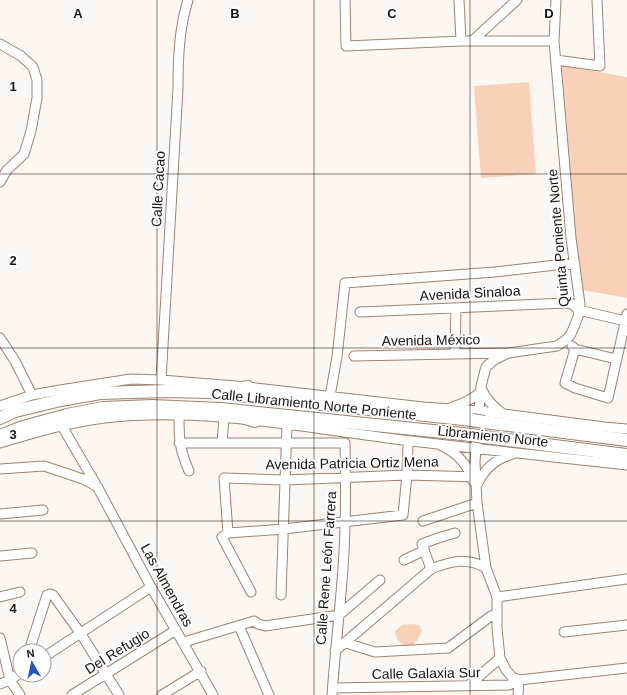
<svg xmlns="http://www.w3.org/2000/svg" width="627" height="695" viewBox="0 0 627 695" font-family="Helvetica,sans-serif">
  <style>
    .green { fill: #f8d1b8 }
    .lines { fill: none; stroke-linecap: round; stroke-linejoin: round }
    .minor-casing { stroke: #9e8372; stroke-width: 11 }
    .highway-casing { stroke: #9e8372; stroke-width: 14 }
    .minor { stroke: #fff; stroke-width: 9 }
    .highway { stroke: #fff; stroke-width: 12 }
    .highway-bridge-casing { stroke: #9e8372; stroke-width: 14; stroke-linecap: butt }
    .highway-bridge { stroke: #fff; stroke-width: 12 }
    .grid { fill: none; stroke: #1c120c; stroke-width: 1; stroke-opacity: 0.55 }
    .labels { text-anchor: middle; stroke-width: 4; stroke-linejoin: round; paint-order: stroke }
    .street-label { font-size: 14px; fill: #1c120c; stroke: #fff }
    .grid-label { font-size: 13px; text-anchor: middle; font-weight: bold; fill: #1c120c; stroke: #fff; stroke-width: 4; stroke-linejoin: round; paint-order: stroke }
  </style>
  <rect width="100%" height="100%" fill="#fdf7f3"/>
  <path class="green" d="M559,65L627,77V298L583,290L575,236Z
    M529,82L536,174L481,178L474,86Z
    M412,624L419,625L422,630L417,641H415L414,646L405,647L397,639L395,631L402,625Z"/>
  <g class="lines">
    <defs>
      <path id="minor" d="M345,0L346,46L461,41H554
        M459,0L461,41
        M472,41L517,0
        M0,44L21,56L33,67L37,80V98L31,131L24,154L7,170L0,182
        M556,60L600,66L597,0
        M360,312L566,303L572,304L579,310L625,321
        M0,338L15,361L32,395
        M572,346L575,349L616,359
        M575,349L565,383L575,388L608,398L627,314
        M455,353L456,308
        M354,356L505,353
        M161,380L178,89C178,58 179,29 188,0
        M481,388C486,399 492,406 502,413
        M330,396L337,357L345,283L495,272L565,264L575,265
        M0,406L32,395L60,390L131,379L161,380L248,387L423,407L480,411L604,427L627,429
        M452,407C463,404 472,399 481,392
        M179,415C179,439 179,448 189,471
        M62,426L98,488L151,587L213,695
        M0,443C34,433 70,422 105,418C199,407 294,426 387,438C467,448 547,456 627,465
        M179,443H345C346,485 346,526 343,568C340,610 335,652 332,695
        M222,443L224,418
        M442,446C457,453 468,465 473,481
        M0,469L44,466L83,479L98,487
        M478,483C485,468 498,458 513,454
        M0,514L43,510
        M423,521L477,503
        M228,533L224,478L285,480L407,475L480,477
        M0,556L32,553
        M404,560L423,551
        M431,569L422,544L438,538L455,533
        M251,592L222,537L228,533L284,529L403,515L407,475L408,446
        M281,595L287,425
        M0,597L20,592
        M497,597L627,579
        M239,626L269,695
        M564,632L627,625
        M0,638L10,680L20,695
        M184,642L254,621L258,624L265,626L339,615L380,580
        M346,643L375,652L448,648L491,616L494,615L497,616
        M29,651L47,595L50,594L53,595L81,634L119,695
        M335,651L431,569C451,561 467,557 486,568
        M44,657L151,587
        M519,680L512,677L506,670L500,658L497,628V597L486,568L477,503L475,462L481,386L486,367L494,360L508,353L557,346L567,339L571,334L578,317L580,304L571,238L554,41L556,0
        M0,684L10,680L20,673
        M468,686L500,658
        M333,688L509,685L519,680L627,668
        M72,695L176,630
        M162,695L201,671
        M518,695L519,680"/>
      <path id="highway" d="M227,390L248,387
        M237,415L255,421
        M0,418L15,411L61,400L100,393L167,391L210,392L472,420
        M484,422L627,440
        M0,436L23,427L67,415L103,408L152,406L221,409L258,413L472,435
        M484,437L627,455"/>
    </defs>
    <use href="#minor" class="minor-casing"/>
    <use href="#highway" class="highway-casing"/>
    <use href="#minor" class="minor"/>
    <use href="#highway" class="highway"/>
    <defs>
      <path id="highway-bridge" d="M472,420L484,422
        M472,435L484,437"/>
    </defs>
    <use href="#highway-bridge" class="highway-bridge-casing"/>
    <use href="#highway-bridge" class="highway-bridge"/>
  </g>
  <path class="grid" d="M157,0V695M314,0V695M470,0V695M0,174H627M0,348H627M0,521H627"/>
  <g class="labels">
    <g class="street-label">
      <text transform="translate(158 189) rotate(-87)" y="5">Calle Cacao</text>
      <text transform="translate(558 238) rotate(-95)" y="5">Quinta Poniente Norte</text>
      <text transform="translate(470 293) rotate(-3)" y="5">Avenida Sinaloa</text>
      <text transform="translate(431 340) rotate(-1)" y="5">Avenida México</text>
      <text transform="translate(314 404) rotate(6)" y="5">Calle Libramiento Norte Poniente</text>
      <text transform="translate(493 436) rotate(6)" y="5">Libramiento Norte</text>
      <text transform="translate(352 463) rotate(-1)" y="5">Avenida Patricia Ortiz Mena</text>
      <text transform="translate(326 568) rotate(-86)" y="5">Calle Rene León Farrera</text>
      <text transform="translate(167 585) rotate(61)" y="5">Las Almendras</text>
      <text transform="translate(117 651) rotate(-32)" y="5">Del Refugio</text>
      <text transform="translate(426 673) rotate(-1)" y="5">Calle Galaxia Sur</text>
    </g>
  </g>
  <g class="grid-label">
    <text x="78" y="18">A</text>
    <text x="235" y="18">B</text>
    <text x="392" y="18">C</text>
    <text x="549" y="18">D</text>
    <text x="13" y="91">1</text>
    <text x="13" y="265">2</text>
    <text x="13" y="439">3</text>
    <text x="13" y="613">4</text>
  </g>
  <g transform="translate(32 663) rotate(351)"><circle r="19" fill="#ffffff" stroke="#a4a09e"/>
  <path d="M0-3L7 15L0 10L-7 15Z" fill="#2553c1"/>
  <text y="-6" font-size="11" font-weight="bold" text-anchor="middle" fill="#1c120c">N</text>
  </g>
</svg>
